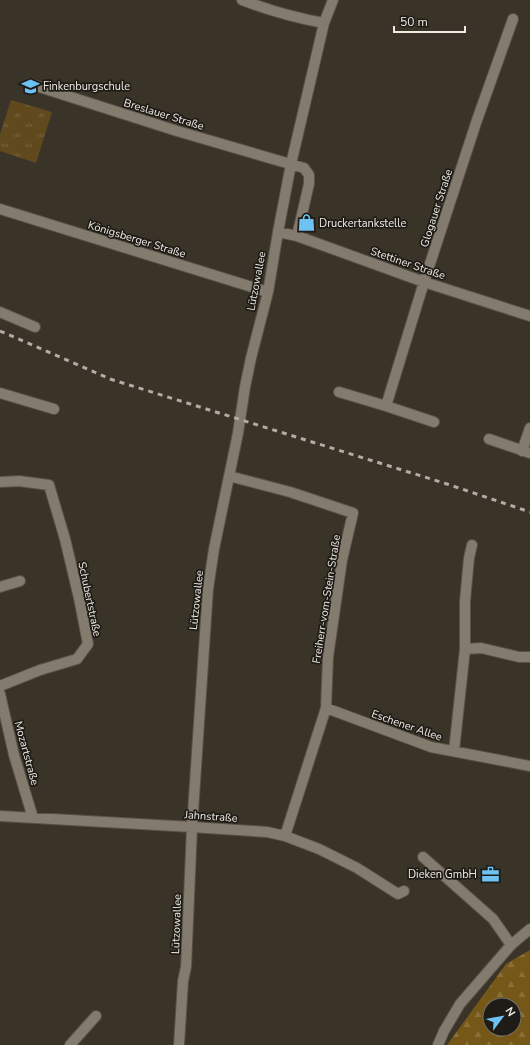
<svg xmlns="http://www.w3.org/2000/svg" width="530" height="1045" viewBox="0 0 530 1045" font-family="'Nunito Sans',sans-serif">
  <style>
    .grass { fill: url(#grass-tufts) }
    .forest { fill: url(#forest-firs); fill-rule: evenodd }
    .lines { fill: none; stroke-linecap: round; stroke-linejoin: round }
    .street-casing { stroke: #575148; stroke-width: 12 }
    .street { stroke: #827b6e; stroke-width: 10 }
    .rail { stroke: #b2ada4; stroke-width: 3; stroke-dasharray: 5 5; stroke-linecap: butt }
    .labels { text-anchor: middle; stroke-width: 3.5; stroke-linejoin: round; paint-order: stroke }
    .poi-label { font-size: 11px; fill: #efebe4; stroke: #1f1c17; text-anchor: start }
    .street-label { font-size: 11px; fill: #efebe4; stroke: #1f1c17 }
  </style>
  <defs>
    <pattern id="grass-tufts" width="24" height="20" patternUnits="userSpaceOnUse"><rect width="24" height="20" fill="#604a1d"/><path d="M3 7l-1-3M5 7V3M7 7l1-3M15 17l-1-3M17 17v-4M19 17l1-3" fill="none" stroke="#77643e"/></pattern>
    <pattern id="forest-firs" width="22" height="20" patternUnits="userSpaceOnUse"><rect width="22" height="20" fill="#755817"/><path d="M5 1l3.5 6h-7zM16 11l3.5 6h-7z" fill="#897039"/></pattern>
  </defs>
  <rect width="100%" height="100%" fill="#3a3428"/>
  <path class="grass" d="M11,100L52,112L36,163L0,151V134Z"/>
  <path class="forest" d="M530,950V1045H447L506,964ZM490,1005H514V1029H490Z"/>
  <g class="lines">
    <defs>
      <path id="street" d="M242,0C268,10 296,18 324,23
        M30,84L177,131L304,168L309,175V184L297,236
        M0,209L268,292
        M278,232L297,236L424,282L530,316
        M0,312L35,327
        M339,392L386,406L424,282L477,120L513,19
        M0,393L54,409
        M386,406L434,422
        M489,439L530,453
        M522,451L530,428
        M229,476L290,492L353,513L342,560L328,657L326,708L285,836
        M0,482L19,481L49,485L65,539L79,598L88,644L77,659L40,670L0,686
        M0,587L20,581
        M465,649L481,648L519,657H530
        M0,694L14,755L33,818
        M326,708L431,747L530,766
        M454,751L465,649V601L469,558L472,545
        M0,816L192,827L267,832L285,836L319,849L357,868L398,894L404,891
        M423,857L493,919L511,945
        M70,1045L96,1016
        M179,1045L183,981L186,967L192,827L208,589L214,549L238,433L245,387L251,358L268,292L278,232L291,164L324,23L333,0
        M438,1045L444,1031L460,1004L511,945L530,929"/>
    </defs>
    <use href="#street" class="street-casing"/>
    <use href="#street" class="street"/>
    <path class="rail" d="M0,331L110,379L447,484L530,512"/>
  </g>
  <defs>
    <symbol id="school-bare" viewBox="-9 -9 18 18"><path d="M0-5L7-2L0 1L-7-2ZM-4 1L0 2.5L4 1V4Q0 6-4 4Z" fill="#6dc2f3" stroke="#1f1c17" stroke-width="2.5" paint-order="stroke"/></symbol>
    <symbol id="shop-bare" viewBox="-9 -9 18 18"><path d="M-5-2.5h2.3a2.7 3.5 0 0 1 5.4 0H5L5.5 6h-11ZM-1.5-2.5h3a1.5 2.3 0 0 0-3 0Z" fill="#6dc2f3" stroke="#1f1c17" stroke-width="2.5" paint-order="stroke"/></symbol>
    <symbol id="office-bare" viewBox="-9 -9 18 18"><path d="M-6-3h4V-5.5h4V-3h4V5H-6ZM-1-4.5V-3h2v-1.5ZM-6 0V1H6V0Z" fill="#6dc2f3" stroke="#1f1c17" stroke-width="2.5" paint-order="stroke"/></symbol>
  </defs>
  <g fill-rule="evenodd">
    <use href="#school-bare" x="18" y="74" width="25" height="25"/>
    <use href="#shop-bare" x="294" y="210" width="25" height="25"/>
    <use href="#office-bare" x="478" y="862" width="25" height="25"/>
  </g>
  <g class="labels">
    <g class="poi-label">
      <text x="43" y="90">Finkenburgschule</text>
      <text x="319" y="227">Druckertankstelle</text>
      <text x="477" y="878" text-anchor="end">Dieken GmbH</text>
    </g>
    <g class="street-label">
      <text transform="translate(164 114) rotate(17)" y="4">Breslauer Straße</text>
      <text transform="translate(436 208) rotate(-72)" y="4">Glogauer Straße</text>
      <text transform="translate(137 239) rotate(17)" y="4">Königsberger Straße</text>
      <text transform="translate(408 263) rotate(19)" y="4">Stettiner Straße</text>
      <text transform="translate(256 281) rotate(-79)" y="4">Lützowallee</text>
      <text transform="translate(90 599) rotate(78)" y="4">Schubertstraße</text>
      <text transform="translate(326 599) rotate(-81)" y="4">Freiherr-vom-Stein-Straße</text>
      <text transform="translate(196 600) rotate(-84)" y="4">Lützowallee</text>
      <text transform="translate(407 725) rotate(19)" y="4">Eschener Allee</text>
      <text transform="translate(27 753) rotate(75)" y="4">Mozartstraße</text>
      <text transform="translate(211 816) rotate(4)" y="4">Jahnstraße</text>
      <text transform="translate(176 924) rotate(-88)" y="4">Lützowallee</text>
    </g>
  </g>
  <g transform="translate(502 1017) rotate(58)"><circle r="19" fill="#1f1c17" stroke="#726f69"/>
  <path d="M0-3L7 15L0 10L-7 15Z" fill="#6dc2f3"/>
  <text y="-6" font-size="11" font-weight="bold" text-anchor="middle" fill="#efebe4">N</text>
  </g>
  <path d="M394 26v6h71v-6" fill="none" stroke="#efebe4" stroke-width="2"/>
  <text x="400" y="26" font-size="12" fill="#efebe4" stroke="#1f1c17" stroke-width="3" paint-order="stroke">50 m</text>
</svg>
